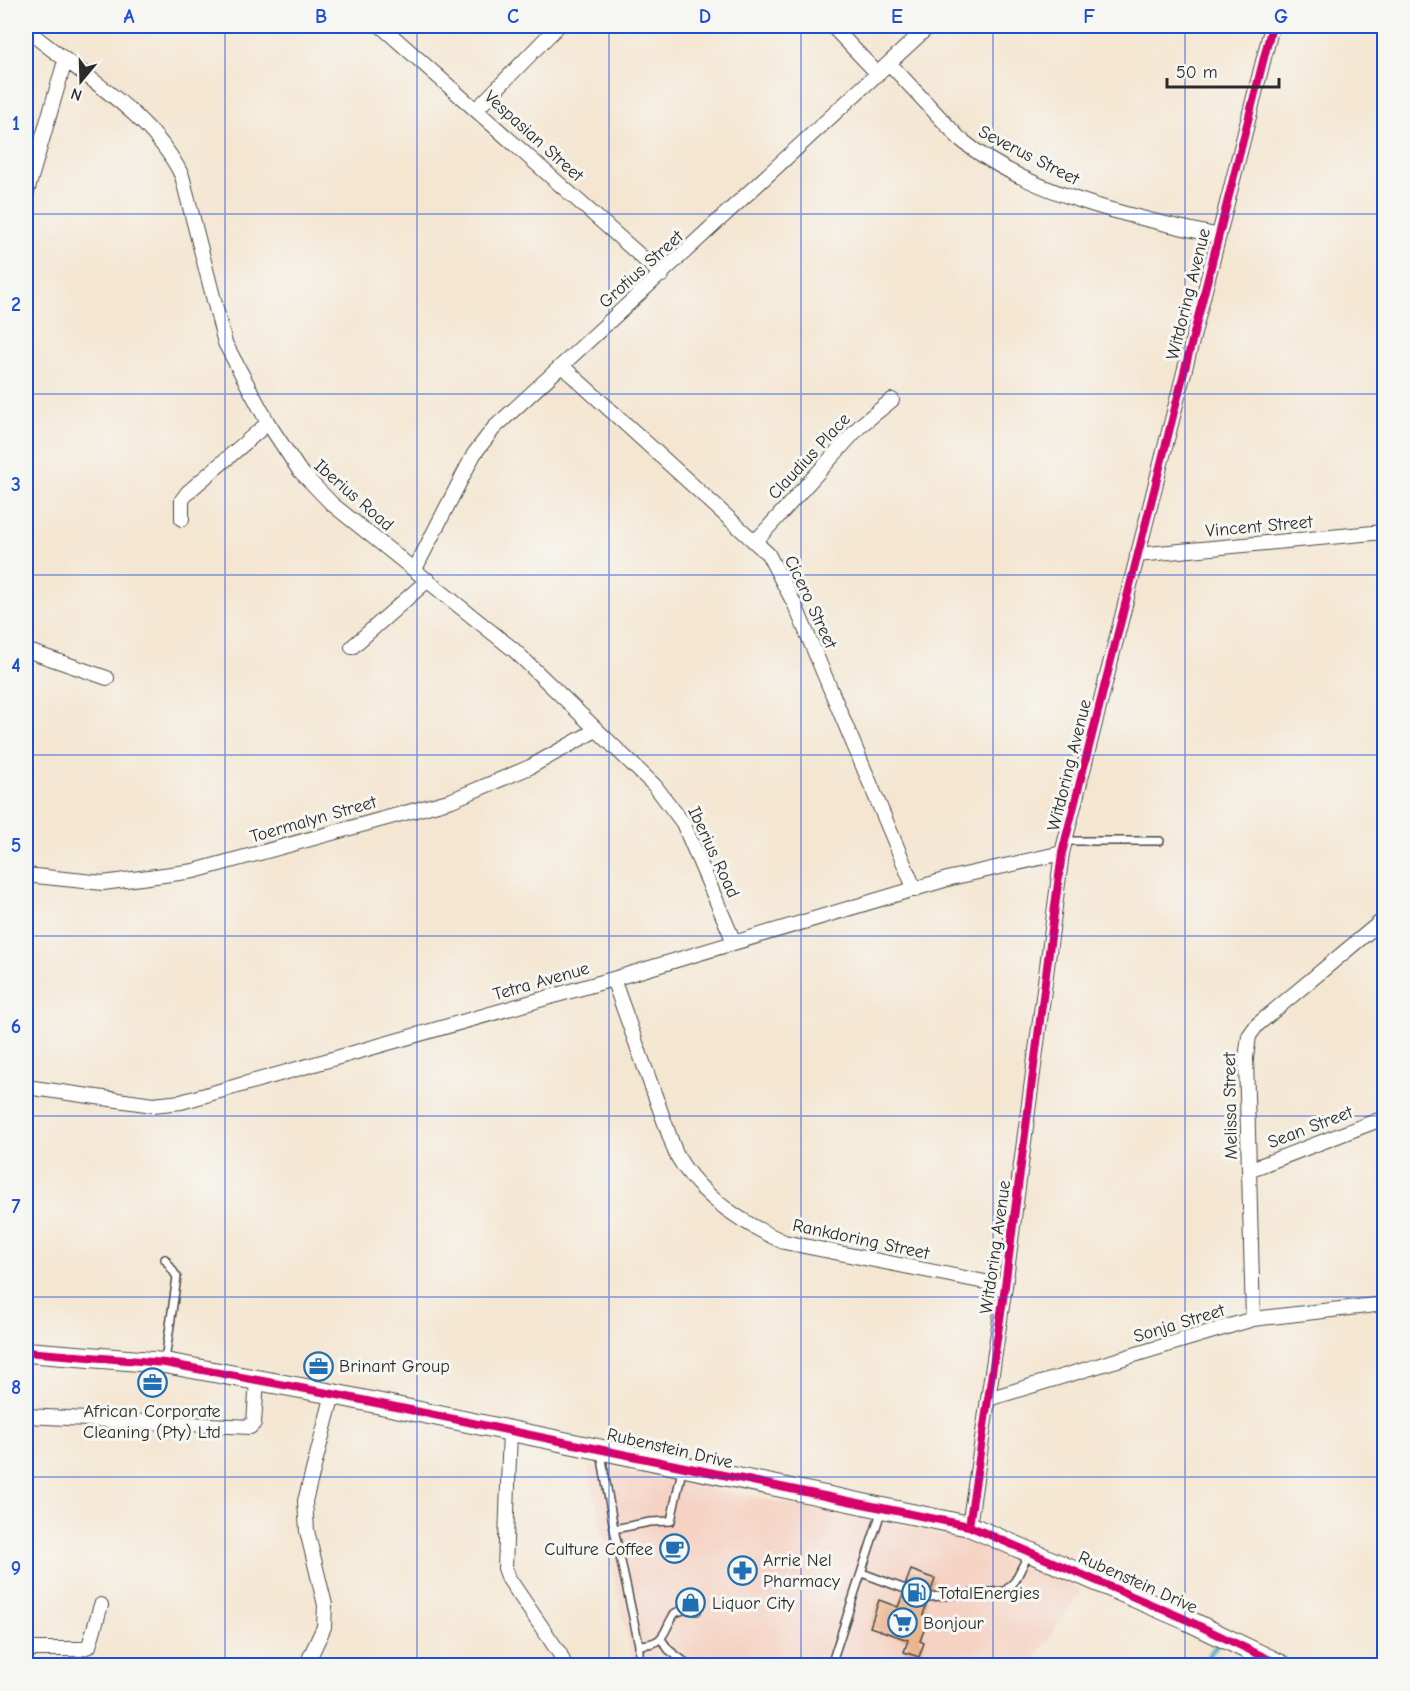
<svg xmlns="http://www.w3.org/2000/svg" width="1410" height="1691" viewBox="0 0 1410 1691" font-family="'Comic Neue',sans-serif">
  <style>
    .built { fill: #f5d2c2 }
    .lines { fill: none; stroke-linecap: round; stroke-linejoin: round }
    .stream { stroke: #49acc8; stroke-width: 4.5 }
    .building { fill: #ebb48b }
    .lane-casing { stroke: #494744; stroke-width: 10 }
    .street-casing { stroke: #494744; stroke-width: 16 }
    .secondary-casing { stroke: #494744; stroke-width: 22 }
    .lane { stroke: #fff; stroke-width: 7 }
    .street { stroke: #fff; stroke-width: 14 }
    .secondary { stroke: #fff; stroke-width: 20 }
    .cycleway-casing { stroke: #f6f6f2; stroke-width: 11 }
    .cycleway { stroke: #d6006c; stroke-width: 8 }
    .grid { fill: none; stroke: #1d4ed8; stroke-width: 1.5; stroke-opacity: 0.55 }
    .labels { text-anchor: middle; stroke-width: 6; stroke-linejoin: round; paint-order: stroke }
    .street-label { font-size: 18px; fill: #2b2b2b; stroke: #f6f6f2 }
    .poi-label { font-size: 18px; fill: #2b2b2b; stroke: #f6f6f2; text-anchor: start }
    .neatline { fill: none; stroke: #1d4ed8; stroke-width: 2 }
    .grid-label { font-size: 20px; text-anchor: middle; font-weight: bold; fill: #1d4ed8 }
  </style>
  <rect width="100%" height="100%" fill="#f6f6f2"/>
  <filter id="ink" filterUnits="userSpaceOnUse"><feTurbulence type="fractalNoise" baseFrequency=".0167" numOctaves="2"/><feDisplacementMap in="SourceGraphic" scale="12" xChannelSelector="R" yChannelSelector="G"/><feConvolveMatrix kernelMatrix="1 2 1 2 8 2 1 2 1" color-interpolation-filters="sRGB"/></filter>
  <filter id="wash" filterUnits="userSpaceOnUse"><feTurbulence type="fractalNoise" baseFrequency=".008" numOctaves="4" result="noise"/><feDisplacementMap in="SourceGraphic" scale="24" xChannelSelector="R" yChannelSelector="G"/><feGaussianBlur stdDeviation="1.35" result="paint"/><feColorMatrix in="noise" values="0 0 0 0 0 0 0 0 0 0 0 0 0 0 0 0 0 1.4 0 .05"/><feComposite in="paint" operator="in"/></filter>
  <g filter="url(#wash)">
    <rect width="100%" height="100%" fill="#f4e6d1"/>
    <path class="built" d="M587,1465L964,1537L1081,1590L1031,1665H634Z"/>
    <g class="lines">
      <path class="stream" d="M1201,1666L1219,1642"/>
    </g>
    <g id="blocks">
      <path class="building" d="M911,1570L935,1579L931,1591L924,1595L927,1602L923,1615L929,1617L920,1641L924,1643L919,1657L904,1652L908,1640L870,1627L879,1600L898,1607L903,1594L909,1593L910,1587L906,1583Z"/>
    </g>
  </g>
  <g filter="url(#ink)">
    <use href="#blocks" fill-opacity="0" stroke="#494744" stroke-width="1.5"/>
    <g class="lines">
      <defs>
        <path id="lane" d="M1065,841H1160
          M165,1259L177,1277L165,1360
          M601,1453L614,1529L639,1645C667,1644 662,1632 675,1613L686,1609L697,1611
          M614,1529L650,1522L671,1521L682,1470
          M862,1573L905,1589
          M929,1597L1005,1591L1015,1581L1029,1553
          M661,1639L669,1650L690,1666
          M833,1659L882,1509
          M639,1666V1645"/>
        <path id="street" d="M381,26L662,275
          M832,26L878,74
          M26,29C78,73 152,113 182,176L225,343L268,423L299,470L332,504L514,650L655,786L683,823L734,942
          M889,63L959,138C1027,195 1134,217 1219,236
          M477,109L558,26
          M26,195L65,61
          M562,366L768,554L795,605L915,890
          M182,519V500L188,492L268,423
          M756,541L861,425L892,400
          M1137,555L1384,532
          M415,569L474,454L494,428L929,26
          M352,647L428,580
          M26,650L107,678
          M26,875L103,883L194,871L452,800L530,767L596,730
          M613,979L676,1154C699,1196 742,1223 784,1242L1005,1286
          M26,1087L153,1105L181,1102L613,979L951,878L1062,853
          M1249,1170L1384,1118
          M1253,1319L1246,1058L1249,1036L1257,1025L1384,919
          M988,1399L1253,1319L1384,1304
          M26,1416L250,1427L254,1423L257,1380
          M510,1430L505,1568L509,1579L560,1654L565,1666
          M969,1526L1005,1286L1062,853L1272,26
          M26,1649H81L89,1646L101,1605
          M310,1657L324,1627L325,1605L307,1531L305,1501L333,1394"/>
        <path id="secondary" d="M26,1352L165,1363L333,1394L969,1526L1185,1619L1283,1666"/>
      </defs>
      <use href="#lane" class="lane-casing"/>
      <use href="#street" class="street-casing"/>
      <use href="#secondary" class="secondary-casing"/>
      <use href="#lane" class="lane"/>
      <use href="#street" class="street"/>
      <use href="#secondary" class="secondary"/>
      <defs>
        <path id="cycleway" d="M26,1352L165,1363L333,1394L969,1526L1185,1619L1283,1666
          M969,1526L1005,1286L1062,853L1272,26"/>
      </defs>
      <use href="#cycleway" class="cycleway-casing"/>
      <use href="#cycleway" class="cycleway"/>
    </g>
  </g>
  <path class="grid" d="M225,26V1666M417,26V1666M609,26V1666M801,26V1666M993,26V1666M1185,26V1666M26,214H1384M26,394H1384M26,575H1384M26,755H1384M26,936H1384M26,1116H1384M26,1297H1384M26,1477H1384"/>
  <defs>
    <symbol id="office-ring" viewBox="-11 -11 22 22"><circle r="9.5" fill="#f6f6f2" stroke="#1f6fb2" stroke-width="1.5"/><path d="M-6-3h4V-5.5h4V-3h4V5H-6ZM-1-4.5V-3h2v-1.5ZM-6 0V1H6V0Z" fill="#1f6fb2"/></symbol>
    <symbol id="cafe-ring" viewBox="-11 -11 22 22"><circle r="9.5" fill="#f6f6f2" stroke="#1f6fb2" stroke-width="1.5"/><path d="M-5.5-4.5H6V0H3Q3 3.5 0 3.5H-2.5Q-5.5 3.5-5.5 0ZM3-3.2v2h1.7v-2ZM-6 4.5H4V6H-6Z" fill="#1f6fb2"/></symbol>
    <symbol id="pharmacy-ring" viewBox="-11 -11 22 22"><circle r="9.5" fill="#f6f6f2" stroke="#1f6fb2" stroke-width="1.5"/><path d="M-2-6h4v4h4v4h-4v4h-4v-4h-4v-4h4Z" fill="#1f6fb2"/></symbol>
    <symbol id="fuel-ring" viewBox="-11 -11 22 22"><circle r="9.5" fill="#f6f6f2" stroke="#1f6fb2" stroke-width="1.5"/><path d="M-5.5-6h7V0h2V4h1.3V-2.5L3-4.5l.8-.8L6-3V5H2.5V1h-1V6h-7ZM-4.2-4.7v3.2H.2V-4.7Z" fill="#1f6fb2"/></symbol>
    <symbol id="shop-ring" viewBox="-11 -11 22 22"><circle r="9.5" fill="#f6f6f2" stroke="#1f6fb2" stroke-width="1.5"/><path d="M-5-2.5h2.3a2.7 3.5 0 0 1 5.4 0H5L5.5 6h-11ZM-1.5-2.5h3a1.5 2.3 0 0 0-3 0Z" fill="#1f6fb2"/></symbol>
    <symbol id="supermarket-ring" viewBox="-11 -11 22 22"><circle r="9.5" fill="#f6f6f2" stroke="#1f6fb2" stroke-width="1.5"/><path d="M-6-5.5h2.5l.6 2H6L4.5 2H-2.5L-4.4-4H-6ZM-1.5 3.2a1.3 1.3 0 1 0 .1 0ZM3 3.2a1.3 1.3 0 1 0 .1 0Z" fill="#1f6fb2"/></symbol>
  </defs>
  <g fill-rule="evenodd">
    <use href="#office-ring" x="302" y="1350" width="33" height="33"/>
    <use href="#office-ring" x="136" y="1366" width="33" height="33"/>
    <use href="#cafe-ring" x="658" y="1532" width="33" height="33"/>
    <use href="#pharmacy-ring" x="726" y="1554" width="33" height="33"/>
    <use href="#fuel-ring" x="900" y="1576" width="33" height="33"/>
    <use href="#shop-ring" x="674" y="1586" width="33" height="33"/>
    <use href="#supermarket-ring" x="886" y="1606" width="33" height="33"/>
  </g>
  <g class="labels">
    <g class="street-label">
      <text transform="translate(534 136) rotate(42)" y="6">Vespasian Street</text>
      <text transform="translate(1029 155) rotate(27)" y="6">Severus Street</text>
      <text transform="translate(641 269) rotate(-42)" y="6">Grotius Street</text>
      <text transform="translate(1188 294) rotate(-76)" y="6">Witdoring Avenue</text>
      <text transform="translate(809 456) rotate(-47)" y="6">Claudius Place</text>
      <text transform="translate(354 495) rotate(41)" y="6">Iberius Road</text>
      <text transform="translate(1259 526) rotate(-5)" y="6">Vincent Street</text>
      <text transform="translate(811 602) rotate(65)" y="6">Cicero Street</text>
      <text transform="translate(1069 765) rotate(-76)" y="6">Witdoring Avenue</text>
      <text transform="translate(313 819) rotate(-16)" y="6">Toermalyn Street</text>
      <text transform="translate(714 852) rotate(65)" y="6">Iberius Road</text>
      <text transform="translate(541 981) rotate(-16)" y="6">Tetra Avenue</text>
      <text transform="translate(1230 1106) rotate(-91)" y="6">Melissa Street</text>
      <text transform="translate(1310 1127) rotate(-21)" y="6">Sean Street</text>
      <text transform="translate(861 1239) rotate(12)" y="6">Rankdoring Street</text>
      <text transform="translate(995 1247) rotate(-82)" y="6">Witdoring Avenue</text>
      <text transform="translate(1179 1323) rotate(-17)" y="6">Sonja Street</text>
      <text transform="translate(670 1448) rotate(13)" y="6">Rubenstein Drive</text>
      <text transform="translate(1138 1582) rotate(24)" y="6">Rubenstein Drive</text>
    </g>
    <g class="poi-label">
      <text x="339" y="1372">Brinant Group</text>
      <text x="152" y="1417" text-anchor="middle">African Corporate<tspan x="152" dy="21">Cleaning (Pty) Ltd</tspan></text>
      <text x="653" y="1555" text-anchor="end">Culture Coffee</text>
      <text x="763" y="1566">Arrie Nel<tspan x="763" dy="21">Pharmacy</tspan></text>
      <text x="938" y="1599">TotalEnergies</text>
      <text x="712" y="1609">Liquor City</text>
      <text x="923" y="1629">Bonjour</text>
    </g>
  </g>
  <rect width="1410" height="1691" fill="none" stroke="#f6f6f2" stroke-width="66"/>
  <g transform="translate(81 81) rotate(199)" stroke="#f6f6f2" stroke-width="4.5" paint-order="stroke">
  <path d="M0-4.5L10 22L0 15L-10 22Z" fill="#2b2b2b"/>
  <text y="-9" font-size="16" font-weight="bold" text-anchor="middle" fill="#2b2b2b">N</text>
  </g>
  <path d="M1167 78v9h112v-9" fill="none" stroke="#2b2b2b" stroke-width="3"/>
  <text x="1176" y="78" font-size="18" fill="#2b2b2b" stroke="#f6f6f2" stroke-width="4.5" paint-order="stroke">50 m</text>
  <rect x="33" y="33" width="1344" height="1625" class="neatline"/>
  <g class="grid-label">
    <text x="129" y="23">A</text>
    <text x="321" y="23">B</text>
    <text x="513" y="23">C</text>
    <text x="705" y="23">D</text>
    <text x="897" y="23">E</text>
    <text x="1089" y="23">F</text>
    <text x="1281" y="23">G</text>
    <text x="16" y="130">1</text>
    <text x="16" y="311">2</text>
    <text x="16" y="491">3</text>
    <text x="16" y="672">4</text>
    <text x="16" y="852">5</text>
    <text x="16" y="1033">6</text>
    <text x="16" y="1213">7</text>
    <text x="16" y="1394">8</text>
    <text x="16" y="1575">9</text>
  </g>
</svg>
